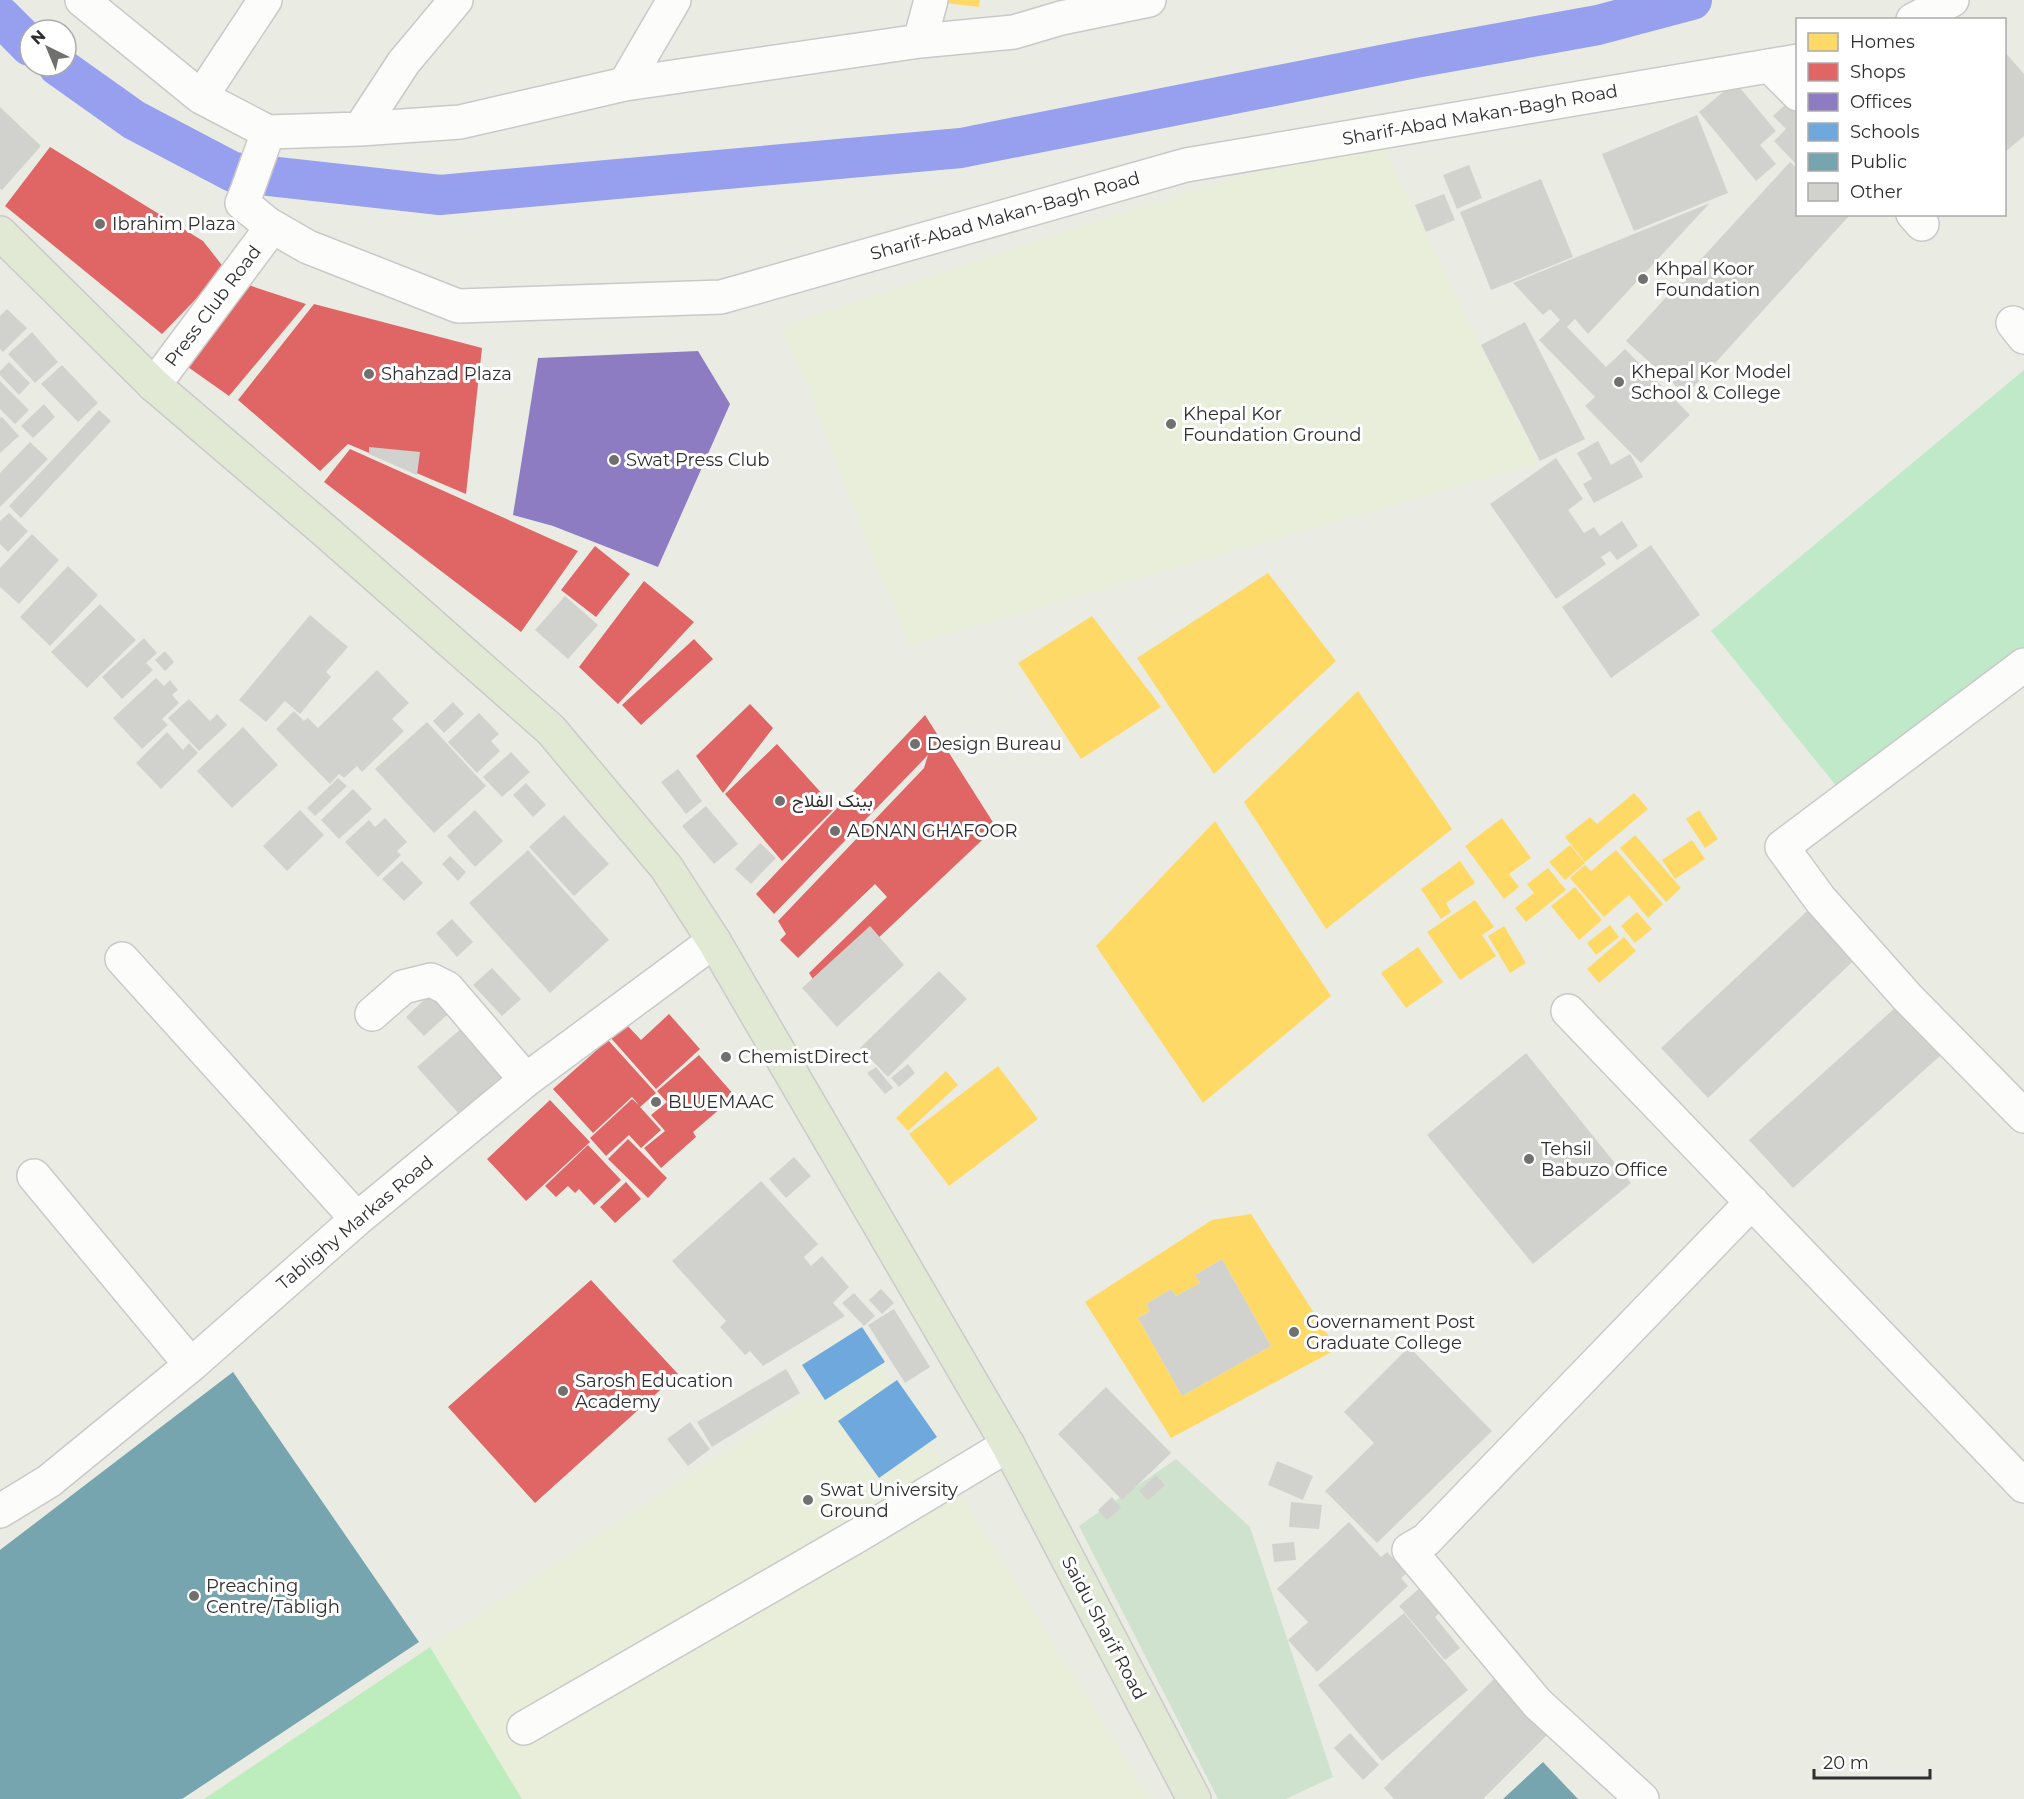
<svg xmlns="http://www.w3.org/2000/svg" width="2024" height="1799" viewBox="0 0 2024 1799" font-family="Montserrat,Vazirmatn,sans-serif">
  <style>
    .education { fill: #e8eed9 }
    .green { fill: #bfe9c8 }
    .cemetery { fill: #cee2ce }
    .pitch { fill: #bdedbc }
    .homes { fill: #ffd966; fill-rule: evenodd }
    .shops { fill: #e06666 }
    .offices { fill: #8e7cc3 }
    .schools { fill: #6fa8dc }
    .public { fill: #76a5af }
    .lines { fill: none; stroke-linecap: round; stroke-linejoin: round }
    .canal { stroke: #96a0ee; stroke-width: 40 }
    .building { fill: #d1d2cd }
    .minor-casing { stroke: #cac9c9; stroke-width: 36 }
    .tertiary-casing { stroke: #cac9c9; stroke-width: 36 }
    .primary-casing { stroke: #cacac8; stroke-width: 36 }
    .minor { stroke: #fcfcfb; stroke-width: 33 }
    .tertiary { stroke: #fcfcfb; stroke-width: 33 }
    .primary { stroke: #e1e9d5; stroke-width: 33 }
    .poi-dot { fill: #70706e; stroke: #fff; stroke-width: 2 }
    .labels { text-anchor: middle; stroke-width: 6; stroke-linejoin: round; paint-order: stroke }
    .street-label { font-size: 18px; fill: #2e2e2e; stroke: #fff }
    .poi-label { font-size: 18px; fill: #2e2e2e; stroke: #fff; text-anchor: start }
  </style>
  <rect width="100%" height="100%" fill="#eaece4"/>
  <path class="education" d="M1376,133L1538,463L910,645L866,541L807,385L781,327L1076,228Z
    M873,1353L1150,1799H522L430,1647Z"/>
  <path class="green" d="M2024,370V665L1846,798L1711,631Z"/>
  <path class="cemetery" d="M1176,1459L1250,1527L1333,1777L1286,1799H1218L1079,1526Z"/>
  <path class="pitch" d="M430,1647L522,1799H204Z"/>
  <path class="homes" d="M945,0H980L979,7L945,3Z
    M1268,573L1336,661L1214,774L1137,658Z
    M1092,616L1161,707L1081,759L1018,663Z
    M1358,691L1452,829L1326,929L1244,802Z
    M1634,793L1648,809L1585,862L1565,837L1590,817L1597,824Z
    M1699,810L1718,839L1705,848L1686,819Z
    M1502,818L1531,858L1509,874L1519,887L1504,899L1465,846Z
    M1215,821L1331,996L1203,1103L1096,946Z
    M1635,835L1681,888L1666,902L1620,848Z
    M1692,840L1705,859L1675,879L1662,860Z
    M1570,845L1585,863L1565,880L1549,862Z
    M1616,850L1663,904L1648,918L1629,895L1604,917L1570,878L1585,865L1591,871Z
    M1460,861L1475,883L1446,903L1451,912L1441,919L1421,889Z
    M1548,868L1566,890L1526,922L1515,908L1534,893L1527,884Z
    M1575,887L1602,920L1579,940L1551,906Z
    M1475,900L1494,927L1482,935L1496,956L1460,980L1427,932Z
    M1637,912L1652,929L1635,943L1621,926Z
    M1610,925L1619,937L1596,955L1587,943Z
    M1504,926L1526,963L1510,973L1488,936Z
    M1624,937L1636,951L1599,983L1587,969Z
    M1418,947L1443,982L1406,1008L1381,973Z
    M998,1066L1038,1119L949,1186L909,1134Z
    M946,1071L958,1085L908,1131L896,1118Z
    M1251,1214L1337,1349L1171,1438L1085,1302L1212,1220ZM1222,1259L1271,1346L1182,1396L1138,1318L1150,1311L1146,1304L1171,1289L1176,1296L1200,1283L1195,1275Z"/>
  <path class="shops" d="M50,147L203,241L225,269L162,334L5,206Z
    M236,281L306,304L229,396L178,360Z
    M314,304L482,348L466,494L348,444L320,471L238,400Z
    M350,449L578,551L521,632L324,482Z
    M595,546L630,574L596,617L561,590Z
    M644,581L694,622L618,704L579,667Z
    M694,639L713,659L641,725L622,705Z
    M750,704L773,728L723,793L696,756Z
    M925,715L996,827L821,992L809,973L887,897L875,884L798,958L780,940L786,934L778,921L924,768L928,755L774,914L756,894Z
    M777,744L835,808L782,861L725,794Z
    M669,1014L700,1049L656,1089L610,1037L625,1023L641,1040Z
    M608,1040L656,1093L640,1107L661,1130L641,1148L629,1135L606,1156L590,1138L632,1099L639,1105L632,1097L593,1133L553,1089Z
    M699,1055L735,1096L693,1132L696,1137L661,1168L644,1148L665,1131L651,1115L667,1102L657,1091Z
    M550,1100L590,1142L526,1201L487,1159Z
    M628,1139L667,1178L648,1198L608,1159Z
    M588,1145L621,1180L594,1205L579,1189L575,1193L568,1186L556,1197L545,1186Z
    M626,1182L641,1199L615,1223L600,1207Z
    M591,1280L678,1374L535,1503L448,1407Z"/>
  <path class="offices" d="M698,351L730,404L658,567L553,526L513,515L538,358Z"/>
  <path class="schools" d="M862,1327L885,1362L825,1400L802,1365Z
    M897,1380L937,1437L879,1478L838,1421Z"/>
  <path class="public" d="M233,1372L419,1642L182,1799H0V1550Z
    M1543,1762L1578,1799H1503Z"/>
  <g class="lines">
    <path class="canal" d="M0,16L30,46
      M58,66L134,120L233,172L440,195L961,148L1416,58L1598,25L1692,0"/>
  </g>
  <path class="building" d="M2004,51L2024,74V136L2004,153Z
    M1735,82L1776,131L1760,145L1776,164L1756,181L1699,112Z
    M1786,104L1798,115V166L1774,141L1786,129L1773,116Z
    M0,107L41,146L2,190L0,189Z
    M1697,115L1728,193L1634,231L1602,154Z
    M1790,162L1798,169V214L1849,216L1686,395L1626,341Z
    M1469,165L1482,198L1457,209L1443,175Z
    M1541,179L1573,257L1491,290L1460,212Z
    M1444,194L1455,220L1426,232L1415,205Z
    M1710,203L1588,334L1575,319L1567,327L1606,367L1625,349L1690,415L1641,463L1585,406L1595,397L1539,340L1560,320L1550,309L1543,315L1513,283Z
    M7,309L27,328L3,352L0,349V316Z
    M1525,322L1585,439L1540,461L1481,345Z
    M32,332L58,362L35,383L8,354Z
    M9,362L30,383L19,395L0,375V371Z
    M62,365L98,403L78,422L41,384Z
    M0,381L29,410L15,424L0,409Z
    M44,404L55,417L33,438L21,426Z
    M99,410L111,421L21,518L9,506Z
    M2,417L19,436L0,453V418Z
    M1598,441L1611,465L1630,454L1643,477L1594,503L1583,484L1592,479L1577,453Z
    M30,442L48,459L0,507V473Z
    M369,447L420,452L417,475L369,454Z
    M1556,458L1583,499L1568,510L1584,533L1594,527L1600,536L1622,521L1638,546L1617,560L1610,551L1601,557L1606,564L1556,599L1490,504Z
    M9,513L28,531L8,552L0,544V521Z
    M32,534L59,560L19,604L0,587V568Z
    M1651,545L1700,615L1611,678L1562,607Z
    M68,566L98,595L50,646L20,617Z
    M565,596L598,625L568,659L535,630Z
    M100,604L136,640L87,688L51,652Z
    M310,615L348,647L326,672L331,677L300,714L285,701L266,722L239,700Z
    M144,638L157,653L146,663L153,670L122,699L102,677Z
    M165,651L174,662L165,671L155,660Z
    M377,670L409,703L392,719L404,731L362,772L357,766L344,778L339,774L330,784L276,729L294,711L304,721L308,718L318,728Z
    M156,678L164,686L170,680L178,690L172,695L179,703L162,719L168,725L142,749L113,718Z
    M189,699L210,721L217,714L227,725L199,751L168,718Z
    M453,702L464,714L444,733L433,721Z
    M479,713L499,734L491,741L500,751L477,773L448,742Z
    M427,722L486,786L434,833L375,769Z
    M243,727L278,765L232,808L197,771Z
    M167,732L183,750L189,743L198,753L161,789L136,763Z
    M511,752L530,772L502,797L483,777Z
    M678,769L702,801L686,814L661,782Z
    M338,778L347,786L315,816L307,808Z
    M526,783L546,805L533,817L513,795Z
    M353,789L372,809L339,839L321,820Z
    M706,806L738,844L714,864L682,826Z
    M300,810L324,835L287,871L263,846Z
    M475,810L503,841L475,867L447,836Z
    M564,815L609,864L574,896L529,847Z
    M385,818L407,842L397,851L401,855L378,877L345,842L369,820L375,827Z
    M760,843L776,858L751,884L735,869Z
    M528,850L609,940L550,993L469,903Z
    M450,856L466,872L458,881L442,864Z
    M402,861L423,883L404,901L382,879Z
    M1820,899L1866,949L1708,1098L1661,1048Z
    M452,919L473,942L457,957L436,933Z
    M870,926L904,965L837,1027L802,988Z
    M492,968L521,999L502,1016L473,985Z
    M939,971L967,999L888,1077L860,1048Z
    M429,995L448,1014L424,1036L406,1017Z
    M1907,997L1951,1046L1793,1188L1749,1140Z
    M464,1026L506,1073L459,1114L417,1067Z
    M1526,1053L1631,1183L1533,1264L1427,1135Z
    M908,1064L915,1073L899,1087L891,1078Z
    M876,1067L893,1088L885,1094L867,1073Z
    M794,1157L811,1176L786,1198L769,1179Z
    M761,1181L818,1244L804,1257L811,1266L822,1256L849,1287L833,1303L845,1316L763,1366L750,1351L745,1355L720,1327L726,1321L672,1261Z
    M1222,1259L1271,1346L1182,1396L1138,1318L1150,1311L1146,1304L1171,1289L1176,1296L1200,1283L1195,1275Z
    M881,1289L894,1303L882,1314L869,1300Z
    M854,1293L875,1316L864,1326L842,1303Z
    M894,1309L930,1367L905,1383L868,1325Z
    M1409,1347L1492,1431L1377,1543L1325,1491L1374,1443L1344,1412Z
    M786,1369L800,1393L712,1447L697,1422Z
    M1106,1387L1171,1453L1122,1500L1058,1434Z
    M690,1422L710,1449L688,1466L667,1439Z
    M1277,1461L1313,1476L1303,1500L1268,1485Z
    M1156,1475L1165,1485L1148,1500L1139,1491Z
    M1112,1497L1121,1508L1107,1520L1098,1510Z
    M1291,1502L1322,1505L1319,1529L1289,1527Z
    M1349,1522L1381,1557L1387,1552L1407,1573L1401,1578L1408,1586L1317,1672L1288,1640L1308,1622L1277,1589Z
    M1294,1542L1296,1560L1274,1562L1272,1544Z
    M1421,1587L1442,1611L1435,1617L1460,1648L1445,1660L1399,1606Z
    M1404,1613L1468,1690L1382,1761L1318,1685Z
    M1498,1675L1552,1730L1483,1799H1394L1384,1788Z
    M1350,1733L1379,1765L1363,1780L1334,1748Z"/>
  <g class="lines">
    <defs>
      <path id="minor" d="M82,0L201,97L268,132L360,129L460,122L625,84L920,41L1014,32L1061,18L1149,0
        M920,41L931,0
        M1770,66L1798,94
        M625,84L674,0
        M201,97L265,0
        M360,129L404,62L456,0
        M246,194L268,132
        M1913,214L1922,224
        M2013,323L2024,337
        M154,385L272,227
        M2024,665L1782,847L1820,899L1907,997L2024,1116
        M122,959L357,1219
        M1568,1011L2024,1486
        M372,1014L403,987L431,980L447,988L526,1080
        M34,1176L191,1365
        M0,1511L49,1481L191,1365L357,1219L526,1080L714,941
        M524,1728L862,1533L1008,1445
        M1642,1799L1537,1703L1409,1550L1426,1540L1752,1202"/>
      <path id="tertiary" d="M1913,20L1952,0
        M246,194L242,203L268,224L308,247L458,306L721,297L1186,165L1798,61"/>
      <path id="primary" d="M0,233L154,385L324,530L551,730L666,867L714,941L1008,1445L1194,1799"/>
    </defs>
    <use href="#minor" class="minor-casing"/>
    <use href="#tertiary" class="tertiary-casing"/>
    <use href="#primary" class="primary-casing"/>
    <use href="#minor" class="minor"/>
    <use href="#tertiary" class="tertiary"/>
    <use href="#primary" class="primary"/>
  </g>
  <g class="poi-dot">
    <circle cx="100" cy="224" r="6"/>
    <circle cx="1643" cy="279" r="6"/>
    <circle cx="369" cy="374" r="6"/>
    <circle cx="1619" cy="382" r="6"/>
    <circle cx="1171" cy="424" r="6"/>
    <circle cx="614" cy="460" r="6"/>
    <circle cx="915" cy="744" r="6"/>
    <circle cx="780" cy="801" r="6"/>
    <circle cx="835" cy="831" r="6"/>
    <circle cx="726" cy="1057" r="6"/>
    <circle cx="656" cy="1102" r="6"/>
    <circle cx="1529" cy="1159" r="6"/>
    <circle cx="1294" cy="1332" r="6"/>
    <circle cx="563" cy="1391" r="6"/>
    <circle cx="808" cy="1500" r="6"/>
    <circle cx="194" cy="1596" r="6"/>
  </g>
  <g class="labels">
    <g class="street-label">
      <text transform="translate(1480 115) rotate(-10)" y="6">Sharif-Abad Makan-Bagh Road</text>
      <text transform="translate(1005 216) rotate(-16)" y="6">Sharif-Abad Makan-Bagh Road</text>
      <text transform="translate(213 306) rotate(-53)" y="6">Press Club Road</text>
      <text transform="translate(355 1223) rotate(-40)" y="6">Tablighy Markas Road</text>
      <text transform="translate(1104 1628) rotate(62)" y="6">Saidu Sharif Road</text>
    </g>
    <g class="poi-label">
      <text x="112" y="230">Ibrahim Plaza</text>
      <text x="1655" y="275">Khpal Koor<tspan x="1655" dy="21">Foundation</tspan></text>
      <text x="1631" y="378">Khepal Kor Model<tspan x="1631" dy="21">School &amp; College</tspan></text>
      <text x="381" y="380">Shahzad Plaza</text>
      <text x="1183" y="420">Khepal Kor<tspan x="1183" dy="21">Foundation Ground</tspan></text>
      <text x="626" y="466">Swat Press Club</text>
      <text x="927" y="750">Design Bureau</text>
      <text x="792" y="807">بینک الفلاح</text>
      <text x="847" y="837">ADNAN GHAFOOR</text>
      <text x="738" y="1063">ChemistDirect</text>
      <text x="668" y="1108">BLUEMAAC</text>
      <text x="1541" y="1155">Tehsil<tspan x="1541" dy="21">Babuzo Office</tspan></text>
      <text x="1306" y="1328">Governament Post<tspan x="1306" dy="21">Graduate College</tspan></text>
      <text x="575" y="1387">Sarosh Education<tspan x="575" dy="21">Academy</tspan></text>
      <text x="820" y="1496">Swat University<tspan x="820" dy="21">Ground</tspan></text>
      <text x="206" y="1592">Preaching<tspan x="206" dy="21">Centre/Tabligh</tspan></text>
    </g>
  </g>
  <rect x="1796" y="18" width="210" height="198" fill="#ffffff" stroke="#ababab" stroke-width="1.5"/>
  <rect x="1808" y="33" width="30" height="18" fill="#ffd966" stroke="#ababab" stroke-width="1.5"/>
  <text x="1850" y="48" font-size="18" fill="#2e2e2e">Homes</text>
  <rect x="1808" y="63" width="30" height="18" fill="#e06666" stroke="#ababab" stroke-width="1.5"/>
  <text x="1850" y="78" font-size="18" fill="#2e2e2e">Shops</text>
  <rect x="1808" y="93" width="30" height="18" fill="#8e7cc3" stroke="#ababab" stroke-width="1.5"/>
  <text x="1850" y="108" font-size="18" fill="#2e2e2e">Offices</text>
  <rect x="1808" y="123" width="30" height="18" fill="#6fa8dc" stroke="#ababab" stroke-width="1.5"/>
  <text x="1850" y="138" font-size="18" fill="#2e2e2e">Schools</text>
  <rect x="1808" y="153" width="30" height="18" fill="#76a5af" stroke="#ababab" stroke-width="1.5"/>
  <text x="1850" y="168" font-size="18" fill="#2e2e2e">Public</text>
  <rect x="1808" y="183" width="30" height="18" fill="#d1d2cd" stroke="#ababab" stroke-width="1.5"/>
  <text x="1850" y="198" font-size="18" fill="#2e2e2e">Other</text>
  <g transform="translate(48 48) rotate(317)"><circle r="28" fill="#ffffff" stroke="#ababab" stroke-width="1.5"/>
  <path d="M0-4.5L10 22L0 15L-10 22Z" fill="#70706e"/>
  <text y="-9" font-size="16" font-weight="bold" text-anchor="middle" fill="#2e2e2e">N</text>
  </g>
  <path d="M1814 1769v9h116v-9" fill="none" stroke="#2e2e2e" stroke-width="3"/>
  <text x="1823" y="1769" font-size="18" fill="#2e2e2e" stroke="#ffffff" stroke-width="4.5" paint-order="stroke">20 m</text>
</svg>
